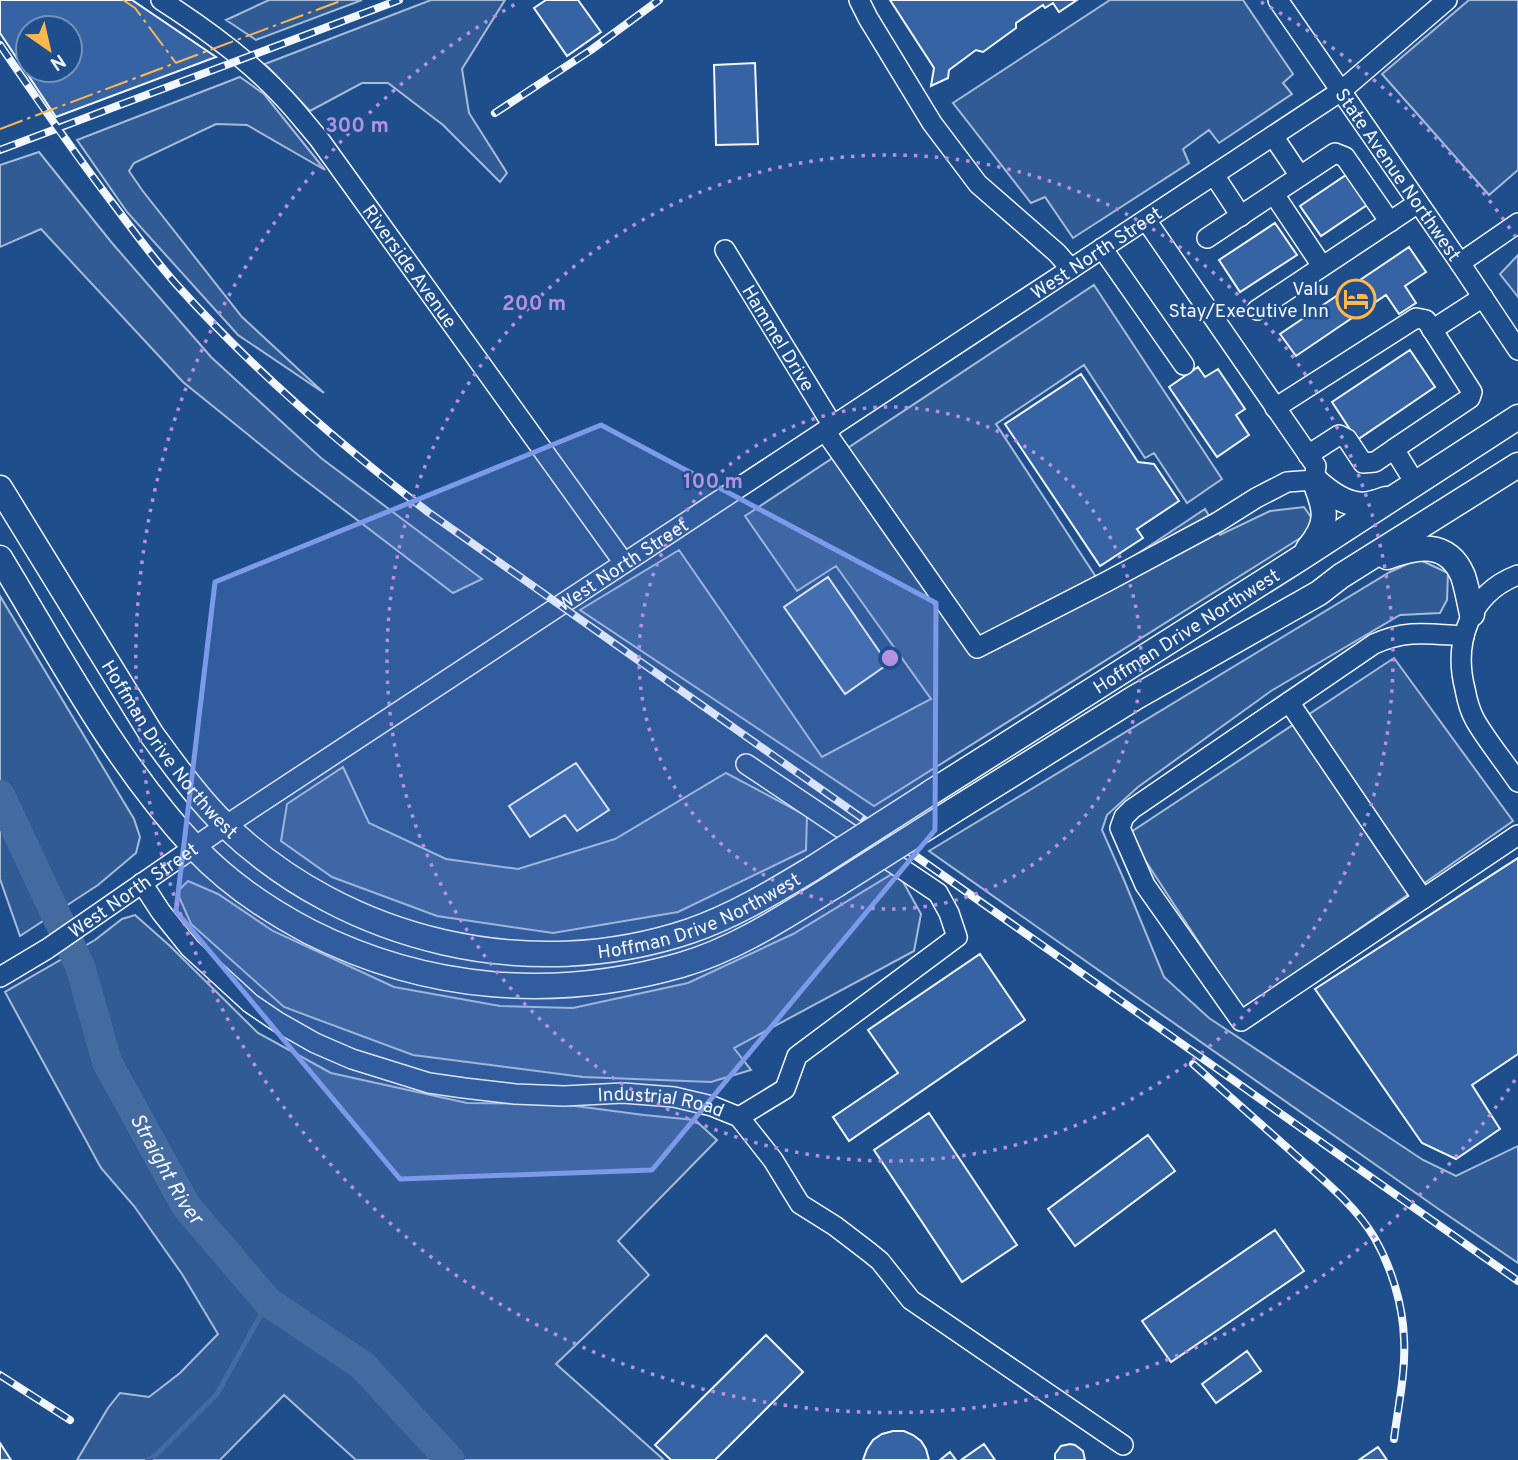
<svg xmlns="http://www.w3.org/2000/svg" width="1518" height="1460" viewBox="0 0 1518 1460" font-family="Overpass,sans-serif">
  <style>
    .built { fill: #305b95; stroke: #a8bbd7; stroke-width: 2 }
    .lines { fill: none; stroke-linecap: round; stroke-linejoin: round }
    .stream { stroke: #446ba0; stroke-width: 5 }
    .river { stroke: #446ba0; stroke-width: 30 }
    .building { fill: #3563a3; stroke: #f2f6ff; stroke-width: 2; fill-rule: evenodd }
    .minor-casing { stroke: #f2f6ff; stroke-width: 22 }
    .major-casing { stroke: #f2f6ff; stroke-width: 27 }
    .minor { stroke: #1f4e8c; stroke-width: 19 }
    .major { stroke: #1f4e8c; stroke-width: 24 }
    .rail-casing { stroke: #f2f6ff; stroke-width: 8 }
    .rail { stroke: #1f4e8c; stroke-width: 5; stroke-dasharray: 16; stroke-linecap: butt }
    .major-bridge-casing { stroke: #f2f6ff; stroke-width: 27; stroke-linecap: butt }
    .major-bridge { stroke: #1f4e8c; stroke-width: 24 }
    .power { stroke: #ffb74d; stroke-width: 2; stroke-dasharray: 24 5 3.5 5; stroke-linecap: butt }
    .marked { fill: #7d9aea; fill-opacity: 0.2; stroke: #7d9aea; stroke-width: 5; stroke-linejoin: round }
    .ring { fill: none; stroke: #b691df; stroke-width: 3.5; stroke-dasharray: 3.5 7 }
    .labels { text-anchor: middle; stroke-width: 5; stroke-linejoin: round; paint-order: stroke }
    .street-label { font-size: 19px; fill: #f2f6ff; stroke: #1f4e8c }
    .poi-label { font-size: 19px; fill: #f2f6ff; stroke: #1f4e8c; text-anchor: end }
    .water-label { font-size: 21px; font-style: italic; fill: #f2f6ff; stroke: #1f4e8c }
    .centre { fill: #b691df; stroke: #1f4e8c; stroke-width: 3.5 }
    .ring-label { font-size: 21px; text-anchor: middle; font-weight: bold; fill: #b691df; stroke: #1f4e8c; stroke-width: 5; stroke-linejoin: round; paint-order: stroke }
  </style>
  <rect width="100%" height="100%" fill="#1f4e8c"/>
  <path class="built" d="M269,0H362L256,40L226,20Z
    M431,0H505L462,69L469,113L507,173L500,182L443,125L388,83H362L310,111L265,64Z
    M1110,0H1243L1293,74L1283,83L1292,94L1219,143L1209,130L1183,149L1189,163L1073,238L1045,197L1031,203L953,103Z
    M1469,0H1518V170L1489,195L1382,74Z
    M240,77L264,94L325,170L247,125L216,124L134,163L129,171L142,190L242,317L324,393L238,335L127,212L77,140Z
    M39,152L112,243L211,357L321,458L482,579L453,593L293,471L183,382L41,229L0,247V165Z
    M1518,255V297L1500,274Z
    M1094,285L1222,479L1187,503L1154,453L1145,458L1084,365L996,424L1098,580L1205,509L1220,535L1270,511L1304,507L1313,520L1302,537L874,806L580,610L679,550L822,757L931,699L836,566L797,591L745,516Z
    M1418,559L1448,573L1447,600L1440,613L1400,615L1271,691L1138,787L1107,815L1102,830L1124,880L1164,977L1209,1018L1423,1160L1456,1176L1518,1146V1263L1440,1210L929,851L1390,572Z
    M0,596L134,819L140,837L136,853L98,885L20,936L0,879Z
    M1394,658L1513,821L1243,1010L1128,834Z
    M343,767L369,823L446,859L518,869L615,839L726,773L807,816L806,850L678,912L553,933L437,916L332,877L281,841L287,804Z
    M897,871L921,914L914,951L734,1048L751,1070L711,1082L583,1077L413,1055L284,1007L191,924L177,892L188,881L218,894L273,931L394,987L500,1006L573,1008L688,983L793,934Z
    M135,915L170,946L258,1033L331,1073L467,1103L560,1104L644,1115L695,1120L717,1140L618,1241L649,1275L556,1364L664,1460H356L284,1395L220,1460H77L108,1408L120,1393L149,1397L180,1373L218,1334L182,1274L134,1206L101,1168L5,992L95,940L122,919Z"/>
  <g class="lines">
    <path class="stream" d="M148,1460L156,1455L217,1394L268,1302"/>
    <path class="river" id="s1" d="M0,795L80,966L107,1062L186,1206L268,1302L362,1365L450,1460"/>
  </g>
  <path class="building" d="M0,0H132L216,57L56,117L0,33ZM28,28H70V70H28Z
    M546,0H578L601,32L567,56L534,8Z
    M890,0H1077L1059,12L1053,3L1045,8L1043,5L1016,23V28L983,52L976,50L949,70L948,78L931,86L934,68Z
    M755,63L758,144L716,145L714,65Z
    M1346,175L1367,205L1321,236L1300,206Z
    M1275,223L1297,255L1240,292L1219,260Z
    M1409,247L1426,272L1405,286L1416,303L1399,314L1386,295L1296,356L1280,334Z
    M1410,350L1435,387L1357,440L1332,402Z
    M1198,367L1205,377L1218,369L1245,409L1236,415L1249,435L1217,457L1169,387Z
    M1081,374L1138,462L1154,464L1179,501L1137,529L1143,538L1100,566L1005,424Z
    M828,577L888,664L845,694L784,607Z
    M576,763L609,810L577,831L565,815L530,837L509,806Z
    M1518,858V1054L1472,1085L1500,1129L1456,1159L1422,1143L1315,989Z
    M980,954L1025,1020L849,1141L833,1117L898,1073L868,1030Z
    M929,1113L1017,1245L962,1282L874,1150Z
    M1148,1135L1175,1171L1075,1246L1048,1209Z
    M1275,1230L1304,1271L1171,1362L1142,1321Z
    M766,1335L803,1372L715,1460H671L655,1445Z
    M1247,1351L1261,1371L1216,1403L1202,1384Z
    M893,1431H904L913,1435L921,1441L926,1449L929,1460H863L867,1449L873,1440L882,1434Z
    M0,1443L11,1460H0Z
    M984,1444L995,1460H961Z
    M1070,1444L1075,1445L1083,1451L1085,1460H1055V1454L1061,1446Z
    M1378,1447L1387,1460H1359Z
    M950,1452L956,1460H940Z"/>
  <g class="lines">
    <defs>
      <g id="minor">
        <path id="s2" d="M161,0C203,27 246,58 280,94C294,108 306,124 319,139L624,563"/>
        <path d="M859,0L868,18L932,123L978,184L1057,253L1071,269"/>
        <path id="s3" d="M1278,0L1460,263L1518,350"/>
        <path d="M1273,136L1300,176"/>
        <path d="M1214,175L1241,216"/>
        <path d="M1274,194L1322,266"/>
        <path d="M1207,238L1335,153L1345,157L1390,222"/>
        <path d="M1102,248L1184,365"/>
        <path id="s4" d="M725,250L833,426"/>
        <path d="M1460,263L1518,223"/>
        <path d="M1257,310L1418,203"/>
        <path d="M1432,330L1483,297"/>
        <path d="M1275,408L1416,318L1426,320L1472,392L1470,398L1394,449L1415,483"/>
        <path d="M825,431L977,648L1106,582L1218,522L1256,498L1287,482L1314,480L1316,466L1146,220"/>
        <path d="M1308,455L1339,435L1347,439L1363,463L1375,462L1394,449"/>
        <path d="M1518,575C1470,593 1453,642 1465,689C1467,700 1470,711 1475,720C1487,741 1504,761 1518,782"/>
        <path d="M1464,636C1429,634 1407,629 1374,644L1132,809L1124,817L1120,828L1145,885L1241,1021L1518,835"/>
        <path d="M1289,702L1423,899"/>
        <path id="s5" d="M142,883L161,912L190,948L250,1003L278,1022L315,1043L352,1059L429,1083L464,1088L515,1094L564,1096L623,1093L674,1097L712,1106L739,1117L773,1160L800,1204L835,1226L869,1252L880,1261L911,1300L1123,1445"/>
        <path id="s6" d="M0,977L47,949L225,826L1341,91L1447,0"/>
        <path d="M739,1117L785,1089L797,1056L957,937L949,913L938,893L746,764"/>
      </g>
      <g id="major">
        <path d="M1315,480C1329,493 1349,508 1369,504C1375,503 1380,501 1386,499"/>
        <path id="s7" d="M0,488L152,735C175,766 198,799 226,826C347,942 530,985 690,931C734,916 773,892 813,868"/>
        <path d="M1308,549C1330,523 1326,509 1314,480"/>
        <path d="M1387,557C1417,546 1448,540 1463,576C1467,588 1469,601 1472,614"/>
        <path d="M0,558C60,657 115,762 195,848C227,882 268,910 310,932C427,991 555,1001 681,965C737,949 787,915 836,885"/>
        <path id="s8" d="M930,793L1299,559L1518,417"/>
        <path d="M953,811L1136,697L1319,593L1341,576L1518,465"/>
      </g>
    </defs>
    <use href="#minor" class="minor-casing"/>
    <use href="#major" class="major-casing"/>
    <use href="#minor" class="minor"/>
    <use href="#major" class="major"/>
    <defs>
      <path id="rail" d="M0,45C37,99 74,153 114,205C134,232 154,259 176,284C252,369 338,443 428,512L1518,1281
        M495,113L591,50L659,0
        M0,150L399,0
        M1193,1064C1229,1096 1265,1128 1301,1160C1327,1183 1356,1207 1374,1237C1391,1266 1403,1305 1404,1339C1406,1372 1398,1406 1394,1439
        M0,1375L70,1420"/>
    </defs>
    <use href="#rail" class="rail-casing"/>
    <use href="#rail" class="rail"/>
    <defs>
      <path id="major-bridge" d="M813,868L930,793
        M836,885L953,811"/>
    </defs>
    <use href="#major-bridge" class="major-bridge-casing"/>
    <use href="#major-bridge" class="major-bridge"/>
    <path class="power" d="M123,0L135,8L176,63
      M0,129L343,0"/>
  </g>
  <path class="marked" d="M601,425L936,603L935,830L652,1170L400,1179L176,911L215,582Z"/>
  <g class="ring">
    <circle cx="890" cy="658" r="251"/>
    <circle cx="890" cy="658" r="503"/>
    <path d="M1515 1080A754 754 0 1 1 519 2M1261 2A754 754 0 0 1 1515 236"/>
  </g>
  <defs>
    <symbol id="hotel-ring" viewBox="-11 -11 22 22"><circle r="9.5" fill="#1f4e8c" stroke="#ffb74d" stroke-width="1.5"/><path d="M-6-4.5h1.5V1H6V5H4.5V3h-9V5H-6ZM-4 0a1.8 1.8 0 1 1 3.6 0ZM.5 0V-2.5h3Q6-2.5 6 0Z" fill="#ffb74d"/></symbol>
  </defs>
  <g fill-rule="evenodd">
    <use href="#hotel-ring" x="1334" y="277" width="44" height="44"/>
  </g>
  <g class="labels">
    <g class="street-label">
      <text dy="7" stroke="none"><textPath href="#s3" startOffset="212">State Avenue Northwest</textPath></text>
      <text dy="7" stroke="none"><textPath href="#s6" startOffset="1314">West North Street</textPath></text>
      <text dy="7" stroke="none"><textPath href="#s2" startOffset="368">Riverside Avenue</textPath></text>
      <text dy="7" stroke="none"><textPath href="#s4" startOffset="103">Hammel Drive</textPath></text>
      <text dy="7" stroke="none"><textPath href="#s6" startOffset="747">West North Street</textPath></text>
      <text dy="7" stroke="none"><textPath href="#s8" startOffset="303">Hoffman Drive Northwest</textPath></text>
      <text dy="7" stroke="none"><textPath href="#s7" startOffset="312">Hoffman Drive Northwest</textPath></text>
      <text dy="7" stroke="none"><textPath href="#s6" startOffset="159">West North Street</textPath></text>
      <text dy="7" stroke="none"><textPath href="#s7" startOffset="920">Hoffman Drive Northwest</textPath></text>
      <text dy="7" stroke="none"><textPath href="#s5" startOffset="593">Industrial Road</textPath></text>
    </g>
    <g class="poi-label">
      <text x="1329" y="295">Valu<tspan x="1329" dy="22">Stay/Executive Inn</tspan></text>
    </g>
    <g class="water-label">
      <text dy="7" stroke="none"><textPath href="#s1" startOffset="411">Straight River</textPath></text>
    </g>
  </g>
  <circle cx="890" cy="658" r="10" class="centre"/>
  <g class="ring-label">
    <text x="357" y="132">300 m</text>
    <text x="534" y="310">200 m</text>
    <text x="713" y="488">100 m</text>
  </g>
  <g transform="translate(49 49) rotate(146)"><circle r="33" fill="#1f4e8c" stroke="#7391ba" stroke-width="2"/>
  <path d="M0-5L12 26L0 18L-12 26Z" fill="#ffb74d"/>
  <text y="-10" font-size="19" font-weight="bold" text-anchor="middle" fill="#f2f6ff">N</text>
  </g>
</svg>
